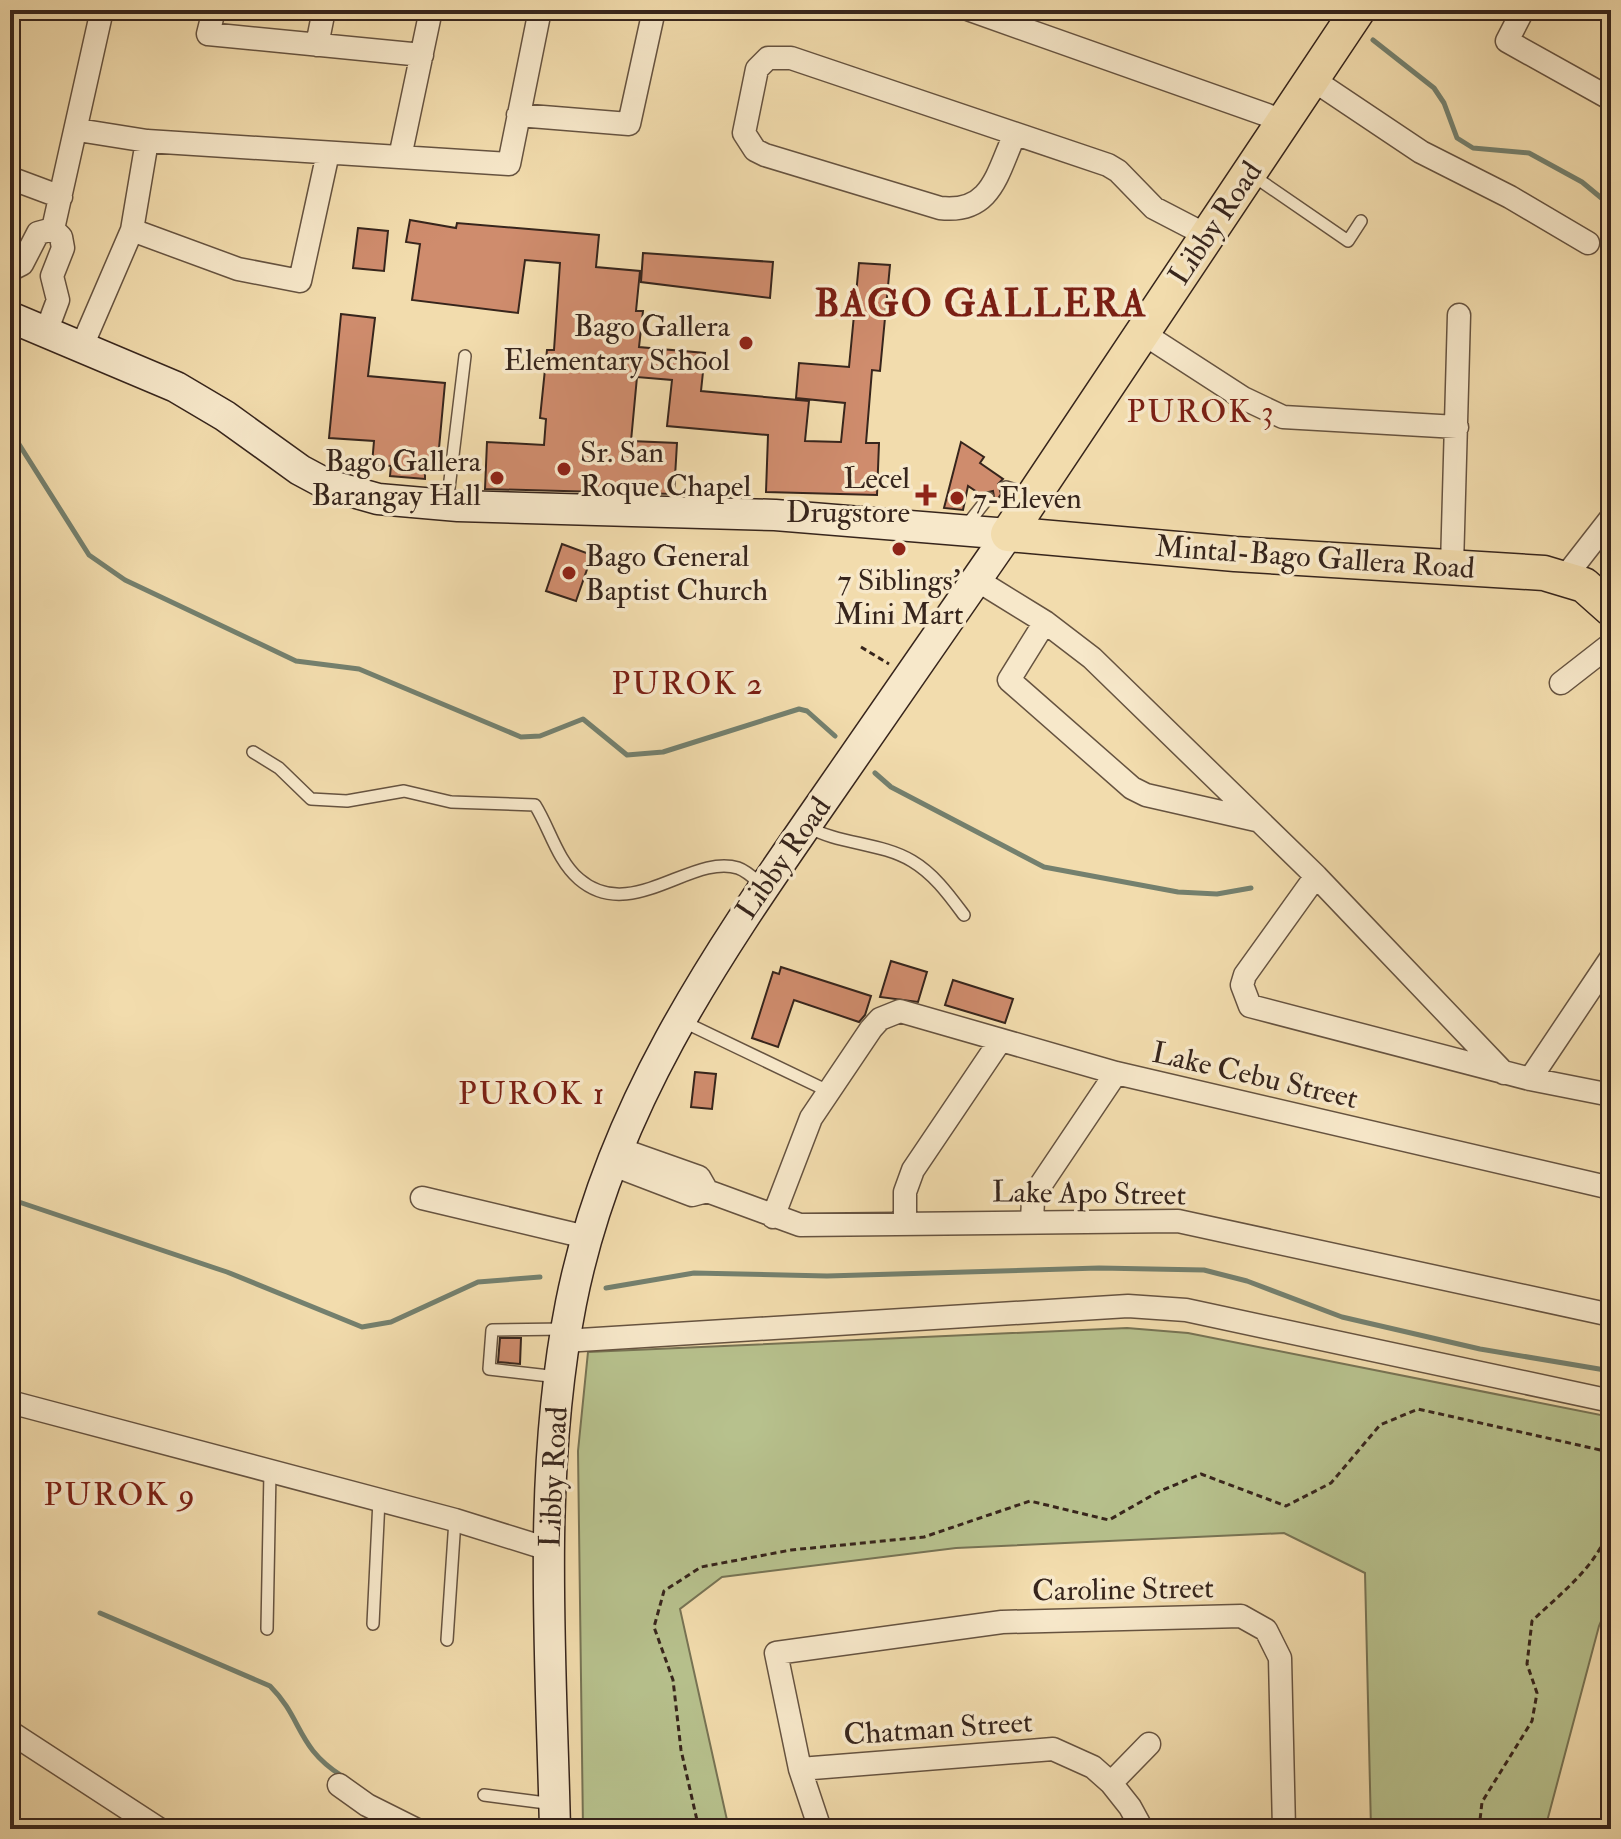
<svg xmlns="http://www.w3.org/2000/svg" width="1621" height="1839" viewBox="0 0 1621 1839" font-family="'IM FELL Double Pica',serif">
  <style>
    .green { fill: #b7c18d; stroke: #777354; stroke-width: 2 }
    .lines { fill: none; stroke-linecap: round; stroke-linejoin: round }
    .stream { stroke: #74806e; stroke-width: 5 }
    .building { fill: #cf8c6d; stroke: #37251c; stroke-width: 2 }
    .service-casing { stroke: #665340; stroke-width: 14 }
    .minor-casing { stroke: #665340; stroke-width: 25 }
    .secondary-casing { stroke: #37251c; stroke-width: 33 }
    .primary-casing { stroke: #37251c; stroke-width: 37 }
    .path { stroke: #37251c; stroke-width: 3; stroke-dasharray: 6 4; stroke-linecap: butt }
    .service { stroke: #f7e8ca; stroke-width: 11 }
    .minor { stroke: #f7e8ca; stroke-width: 22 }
    .secondary { stroke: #f7e8ca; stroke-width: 30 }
    .primary { stroke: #f2dcad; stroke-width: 34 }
    .poi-dot { fill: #8f2418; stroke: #f7e8ca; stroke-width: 3 }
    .labels { text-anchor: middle; stroke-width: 7; stroke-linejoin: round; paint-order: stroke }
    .street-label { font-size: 30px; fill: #37251c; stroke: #f7e8ca }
    .poi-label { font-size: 30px; fill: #37251c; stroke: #f7e8ca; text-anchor: end }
    .neighbourhood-label { font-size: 32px; letter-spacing: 2px; fill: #7a1f14; stroke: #f7e8ca }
    .district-label { font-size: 38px; font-weight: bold; letter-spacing: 2px; fill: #7a1f14; stroke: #f7e8ca }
  </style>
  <rect width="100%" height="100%" fill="#f2dcad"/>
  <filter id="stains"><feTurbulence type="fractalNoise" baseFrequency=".0025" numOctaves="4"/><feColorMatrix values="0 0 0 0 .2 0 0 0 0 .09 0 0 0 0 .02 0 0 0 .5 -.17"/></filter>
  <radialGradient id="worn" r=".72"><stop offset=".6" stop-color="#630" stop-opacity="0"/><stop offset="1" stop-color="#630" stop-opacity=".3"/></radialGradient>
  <path class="green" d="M1127,1328L1188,1333L1611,1417V1598L1599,1626L1545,1829H1371L1365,1573L1284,1533L956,1548L722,1577L680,1609L729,1829H583L578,1451L588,1352Z"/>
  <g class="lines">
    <path class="stream" d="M1329,10L1334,13
      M1373,40L1434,88L1444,103L1457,138L1473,148L1529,153L1582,182L1611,206
      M10,430L89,555L125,580L296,661L359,669L521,737L540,736L583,719L627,755L663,752L799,709L807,711L835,736
      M875,773L891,787L1044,867L1178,892L1217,894L1251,888
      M10,1199L227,1272L362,1327L391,1322L478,1282L540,1277
      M606,1288L694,1273L827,1276L1099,1268L1204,1270L1247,1281L1342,1317L1480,1349L1611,1371
      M100,1613L270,1686C303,1719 296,1747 342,1776"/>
  </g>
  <path class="building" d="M410,220L456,228L457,223L599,235L596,267L640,271L636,311H643L639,347L705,353L701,391L809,401L805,441L841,442L845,403L796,398L799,363L849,367L859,263L890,265L880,371L872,370L866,443H879L877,495L766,492L768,435L667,426L672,380L637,377L631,441L677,443L674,494L485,489L487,442L544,445L546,419L540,418L547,350H554L560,263L525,260L518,313L412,300L420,244L406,242Z
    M358,228L388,231L384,271L353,268Z
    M643,253L773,262L770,298L641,282Z
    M341,314L375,318L368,376L445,383L437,470L425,469V479L390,476L391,466L372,464L374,441L329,438Z
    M961,442L984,457L980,463L1003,479L998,484L1001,494L995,503L993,491L980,494L968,486L963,510L944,508Z
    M562,544L592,555L576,601L546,591Z
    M891,961L927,972L918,1002L880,997Z
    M781,967L871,996L865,1015L859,1022L794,1000L778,1047L752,1038L773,972L779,974Z
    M953,980L1013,999L1005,1023L945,1005Z
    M695,1072L716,1074L712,1109L691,1107Z
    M500,1338H521L520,1364L498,1362Z"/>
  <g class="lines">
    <defs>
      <path id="service" d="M1252,175L1348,241L1361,221
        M1006,487L1029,494
        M447,505L465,356
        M966,526L988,498
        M253,752L279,768L311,799L347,801L404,791L451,802L535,805C550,829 557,860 579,879C631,924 692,853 738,868C747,871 756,880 763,886
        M806,826C840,845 880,842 912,861C934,874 949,895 964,915
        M684,1022L828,1091
        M558,1377L489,1369L492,1330L566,1329
        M373,1624L379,1500
        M267,1629L270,1472
        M447,1640L455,1520
        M484,1795L554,1804"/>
      <path id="minor" d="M214,10L208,34L422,55
        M970,10L1284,121
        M1523,10L1507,41L1611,99
        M317,45L324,10
        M1312,79L1421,152L1510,197L1588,243
        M518,115L629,124L654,10
        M78,130L147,141L509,164L540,10
        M1015,134C997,173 992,214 940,208L765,155L755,150L744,133L757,69L768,58H791L1108,165L1118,171L1154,208L1206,235
        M400,157L431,10
        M10,178L61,197
        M53,229L102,10
        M132,230L238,269L300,281L328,153
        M10,270L22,264L38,233L53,229
        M46,332L58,300L52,276L63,248L61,237L53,229
        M1141,332L1243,398L1283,417L1457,427
        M82,346L132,230L147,141
        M1452,566L1459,315
        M1565,577L1611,518
        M977,580L1045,622L1092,658L1316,876L1504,1073
        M1045,622L1009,680L1132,788L1146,795L1256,820
        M1561,683L1611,644
        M1316,876L1245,975L1242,985L1250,1006L1530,1079L1611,1095
        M1530,1079L1611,958
        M617,1148L699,1177L707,1191
        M611,1164L692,1195L707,1191L800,1225L1178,1221L1611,1315
        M422,1198L586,1237
        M773,1217L811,1118L871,1029L880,1019L900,1011L1116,1073L1611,1188
        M1032,1221L1033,1200L1038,1189L1116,1073
        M905,1223V1192L913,1170L1000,1041
        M564,1341L1128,1306L1186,1310L1611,1401
        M10,1402L455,1520L548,1549
        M10,1732L159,1829
        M800,1769L1053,1749L1093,1767L1111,1783L1130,1807L1142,1829
        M1111,1783L1149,1744
        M339,1785L367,1805L415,1829
        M820,1829L800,1769L776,1653L1002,1622L1241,1616L1266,1630L1280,1658L1284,1829"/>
      <path id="secondary" d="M10,317L176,387L225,416L300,470L328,485L378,499L458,506L775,515L1008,534C946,624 884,714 821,804C712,961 609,1111 571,1303C537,1476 551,1654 555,1829"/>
      <path id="primary" d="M1358,10L1008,534L1235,554L1544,573L1584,585L1611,609"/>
    </defs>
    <use href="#service" class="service-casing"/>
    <use href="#minor" class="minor-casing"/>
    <use href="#secondary" class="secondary-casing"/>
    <use href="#primary" class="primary-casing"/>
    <path class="path" d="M861,647L889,664
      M699,1829L681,1750L673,1680L654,1627L664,1591L701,1567L791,1550L924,1537L1030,1501L1109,1520L1158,1492L1201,1474L1286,1506L1331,1483L1380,1425L1418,1409L1605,1451L1611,1469
      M1479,1829L1482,1802L1532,1721L1537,1693L1527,1664L1532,1621C1562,1592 1603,1562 1611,1520"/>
    <use href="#service" class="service"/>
    <use href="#minor" class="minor"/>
    <use href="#secondary" class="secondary"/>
    <use href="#primary" class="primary"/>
  </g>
  <g class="poi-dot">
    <circle cx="746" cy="343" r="8"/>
    <circle cx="564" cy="469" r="8"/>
    <circle cx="497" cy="478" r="8"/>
    <path d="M922 483h8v8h8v8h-8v8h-8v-8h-8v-8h8z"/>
    <circle cx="957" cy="498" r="8"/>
    <circle cx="899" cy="549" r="8"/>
    <circle cx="569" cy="573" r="8"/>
  </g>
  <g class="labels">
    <g class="street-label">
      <text transform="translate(1215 223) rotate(-56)" y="10">Libby Road</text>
      <text transform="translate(1315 557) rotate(4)" y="10">Mintal-Bago Gallera Road</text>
      <text transform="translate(783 858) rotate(-55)" y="10">Libby Road</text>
      <text transform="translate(1255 1075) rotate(13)" y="10">Lake Cebu Street</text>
      <text transform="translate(1089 1193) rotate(1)" y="10">Lake Apo Street</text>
      <text transform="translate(553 1477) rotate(-87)" y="10">Libby Road</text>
      <text transform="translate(1123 1589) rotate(-1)" y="10">Caroline Street</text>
      <text transform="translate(938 1728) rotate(-4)" y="10">Chatman Street</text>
    </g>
    <g class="poi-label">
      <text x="730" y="336">Bago Gallera<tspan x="730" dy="34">Elementary School</tspan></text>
      <text x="580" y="462" text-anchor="start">Sr. San<tspan x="580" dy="34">Roque Chapel</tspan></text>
      <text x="481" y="471">Bago Gallera<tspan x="481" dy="34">Barangay Hall</tspan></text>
      <text x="910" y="488">Lecel<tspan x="910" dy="34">Drugstore</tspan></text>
      <text x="973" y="508" text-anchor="start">7-Eleven</text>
      <text x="585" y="566" text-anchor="start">Bago General<tspan x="585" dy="34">Baptist Church</tspan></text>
      <text x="899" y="590" text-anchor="middle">7 Siblings'<tspan x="899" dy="34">Mini Mart</tspan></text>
    </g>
    <g class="neighbourhood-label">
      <text x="1201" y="422">PUROK 3</text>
      <text x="688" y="694">PUROK 2</text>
      <text x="532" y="1104">PUROK 1</text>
      <text x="120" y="1505">PUROK 9</text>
    </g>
    <g class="district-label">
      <text x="981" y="316">BAGO GALLERA</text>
    </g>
  </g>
  <rect width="1621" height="1839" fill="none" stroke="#f2dcad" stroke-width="40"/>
  <rect x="12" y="12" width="1597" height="1815" fill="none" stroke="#37251c" stroke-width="4"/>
  <rect x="20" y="20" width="1581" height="1799" fill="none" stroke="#37251c" stroke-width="2"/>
  <rect width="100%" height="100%" filter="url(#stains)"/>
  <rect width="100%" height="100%" fill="url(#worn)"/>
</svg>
